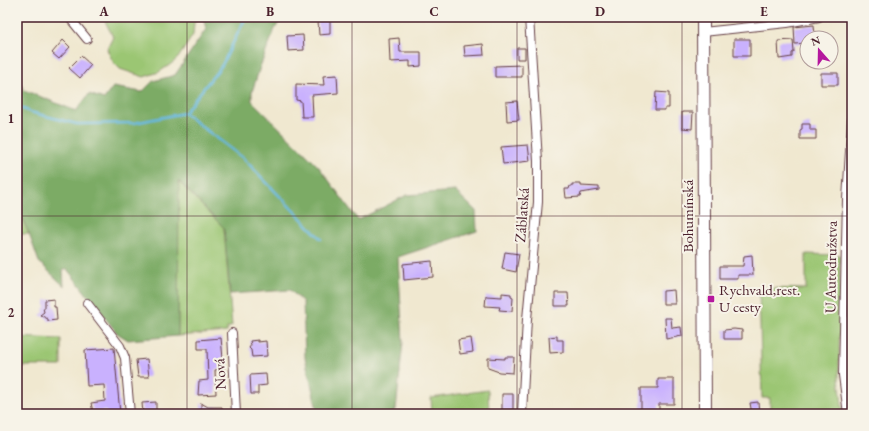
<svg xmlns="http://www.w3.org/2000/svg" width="869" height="431" viewBox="0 0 869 431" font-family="'EB Garamond',serif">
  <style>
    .green { fill: #9bc673; stroke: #72724f }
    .forest { fill: #7cab65; stroke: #636548 }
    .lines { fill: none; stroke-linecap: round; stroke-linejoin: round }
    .stream { stroke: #63b7df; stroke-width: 2.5 }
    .building { fill: #c9b1fe }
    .street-casing { stroke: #633d44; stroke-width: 10 }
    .secondary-casing { stroke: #633d44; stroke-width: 14 }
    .street { stroke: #fff; stroke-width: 8 }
    .secondary { stroke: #fff; stroke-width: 12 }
    .grid { fill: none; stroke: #4a1f2b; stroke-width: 1; stroke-opacity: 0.55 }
    .poi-dot { fill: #b5179e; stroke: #f7f3e8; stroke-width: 1.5 }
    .labels { text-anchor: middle; stroke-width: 4; stroke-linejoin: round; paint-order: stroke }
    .street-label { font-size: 15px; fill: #4a1f2b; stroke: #f7f3e8 }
    .poi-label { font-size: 15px; fill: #4a1f2b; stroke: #f7f3e8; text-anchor: start }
    .neatline { fill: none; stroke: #4a1f2b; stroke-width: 1.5 }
    .grid-label { font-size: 13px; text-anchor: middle; font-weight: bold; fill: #4a1f2b }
  </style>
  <rect width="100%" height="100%" fill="#f7f3e8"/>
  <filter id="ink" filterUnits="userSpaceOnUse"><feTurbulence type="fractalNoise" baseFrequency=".025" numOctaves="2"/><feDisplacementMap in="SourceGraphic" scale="8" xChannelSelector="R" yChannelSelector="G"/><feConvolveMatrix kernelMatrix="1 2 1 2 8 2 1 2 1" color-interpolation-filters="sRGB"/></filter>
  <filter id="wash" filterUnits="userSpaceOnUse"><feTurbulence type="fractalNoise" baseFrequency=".012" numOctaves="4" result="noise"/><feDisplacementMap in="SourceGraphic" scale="16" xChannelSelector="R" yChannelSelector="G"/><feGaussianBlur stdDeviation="0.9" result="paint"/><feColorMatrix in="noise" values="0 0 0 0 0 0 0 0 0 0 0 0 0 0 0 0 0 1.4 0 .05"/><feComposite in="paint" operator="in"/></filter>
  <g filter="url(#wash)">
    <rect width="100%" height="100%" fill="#f0e8d0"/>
    <path class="green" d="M103,17H198L194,23L193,35L178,58L171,64L159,72L144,77L120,69L114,63L110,56L107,49L113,37Z
      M178,181L224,228L232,326L227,328V332L178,336Z
      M17,207L29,234H17Z
      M806,254L840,255L839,378L843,414H770V398H762L759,288L806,289Z
      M17,337L61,339V366H17Z
      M488,390L489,414H432L431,398Z"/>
    <path class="forest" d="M203,17H282L275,29L260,67L252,92V101L319,167L358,220L407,195L455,191L476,211L477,231L398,257L403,342L396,410L389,414H318L305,358L303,302L290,290L230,294L224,228L179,181L178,336L128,340L117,333L67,269H63L64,286L39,262L29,234L17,207V75L24,90L76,111L89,94L104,99L113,87L142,92L153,81L175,75L206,29Z"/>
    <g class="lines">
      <path class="stream" d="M17,106L30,112L77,124L134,123L184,113L222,65L246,17
        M184,113L243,158L321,239"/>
    </g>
    <g id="blocks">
      <path class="building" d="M330,20V34L319,35L318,21Z
        M814,25L815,38H807V43L795,44L794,27Z
        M303,35L304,50L288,51L287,36Z
        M399,38L400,52H421V66L410,67V61L390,62L389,39Z
        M734,39H750V56H734Z
        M63,40L70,47L59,59L52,53Z
        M793,40L794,52L792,53V57L779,59L778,41Z
        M483,44L484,55L465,56L464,46Z
        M517,48H525V59H517Z
        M81,56L91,65L80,78L69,68Z
        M522,65V77H495V66Z
        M821,73H838V85H821Z
        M337,75L338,93L312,95L313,117H302L301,101L296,100V84L324,85L323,76Z
        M656,92L669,93V108H665V110H655Z
        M517,101L519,120L507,121L506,102Z
        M682,112H693L692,129L682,128Z
        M802,124H810V130H816V139H800V130L802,129Z
        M528,145L530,161L503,164L501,147Z
        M572,184H581V186L599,187V190L581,193L580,197L566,198L565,189H569L570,186H572Z
        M505,252L519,254L516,272L502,269Z
        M752,255L753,275H738V279H720V266H743L744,256Z
        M432,261L433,277L404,280L403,264Z
        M674,290L675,304H663V291Z
        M502,293L511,294V297L513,298L512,311L499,310L500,307L485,306L486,296L502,297Z
        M555,293H568L569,306H555Z
        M54,299V307H56L57,320L48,321V319L40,315L44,312L43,308H45V300Z
        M665,318H671L672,328L681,327L682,336L666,339Z
        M734,329L742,330V339H724V330Z
        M557,336V340H563V352L550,353L549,337Z
        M221,338L224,369L215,370L216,394L198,395L199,381L208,380L207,349H198V340Z
        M471,338L473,352L460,354L458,340Z
        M258,340V342L266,341L267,356L252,357L251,350L249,348L251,345L250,341Z
        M114,348L120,414H107L106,411L93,412L91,403L105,401L104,385L87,386L85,350Z
        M505,357H514L513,373L499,372L488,368V358L505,359Z
        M147,359L149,377H138L136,360Z
        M266,374L267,385L258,386V394H251L250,375Z
        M658,379H674V404H659V414H641V388H658Z
        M502,394H513V410H502Z
        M156,402V414H143L142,403Z
        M758,402L759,414H752L750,403Z
        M201,403L208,407H222V414H201Z"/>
    </g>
  </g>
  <g filter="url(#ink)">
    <use href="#blocks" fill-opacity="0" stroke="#633d44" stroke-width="1"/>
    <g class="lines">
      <defs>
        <path id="street" d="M69,17L87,39
          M703,32L787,23L819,17
          M87,303L120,346L125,358L130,414
          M232,333L236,414
          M522,414L527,319L538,202V161L529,17
          M848,414L843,375L847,199L852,120"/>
        <path id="secondary" d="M703,17L705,414"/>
      </defs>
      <use href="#street" class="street-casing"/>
      <use href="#secondary" class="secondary-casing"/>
      <use href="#street" class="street"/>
      <use href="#secondary" class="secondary"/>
    </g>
  </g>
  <path class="grid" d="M187,17V414M352,17V414M517,17V414M682,17V414M17,216H852"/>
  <rect class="poi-dot" x="707" y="295" width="8" height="8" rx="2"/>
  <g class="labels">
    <g class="street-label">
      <text transform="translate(522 215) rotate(-86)" y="5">Záblatská</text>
      <text transform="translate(688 216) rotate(-90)" y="5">Bohumínská</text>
      <text transform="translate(831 267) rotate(-89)" y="5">U Autodružstva</text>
      <text transform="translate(220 374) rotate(-93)" y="5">Nová</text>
    </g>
    <g class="poi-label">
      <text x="719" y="295">Rychvald,rest.<tspan x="719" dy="17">U cesty</tspan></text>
    </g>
  </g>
  <rect width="869" height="431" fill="none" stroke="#f7f3e8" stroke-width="44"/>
  <g transform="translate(819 50) rotate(340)"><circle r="19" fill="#f7f3e8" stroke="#b29e9c"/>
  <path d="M0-3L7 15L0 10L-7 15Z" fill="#b5179e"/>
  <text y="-6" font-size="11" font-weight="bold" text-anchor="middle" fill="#4a1f2b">N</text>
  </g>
  <rect x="22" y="22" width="825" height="387" class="neatline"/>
  <g class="grid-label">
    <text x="104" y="16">A</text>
    <text x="270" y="16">B</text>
    <text x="434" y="16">C</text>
    <text x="600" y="16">D</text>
    <text x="764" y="16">E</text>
    <text x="11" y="123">1</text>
    <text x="11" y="317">2</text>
  </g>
</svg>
